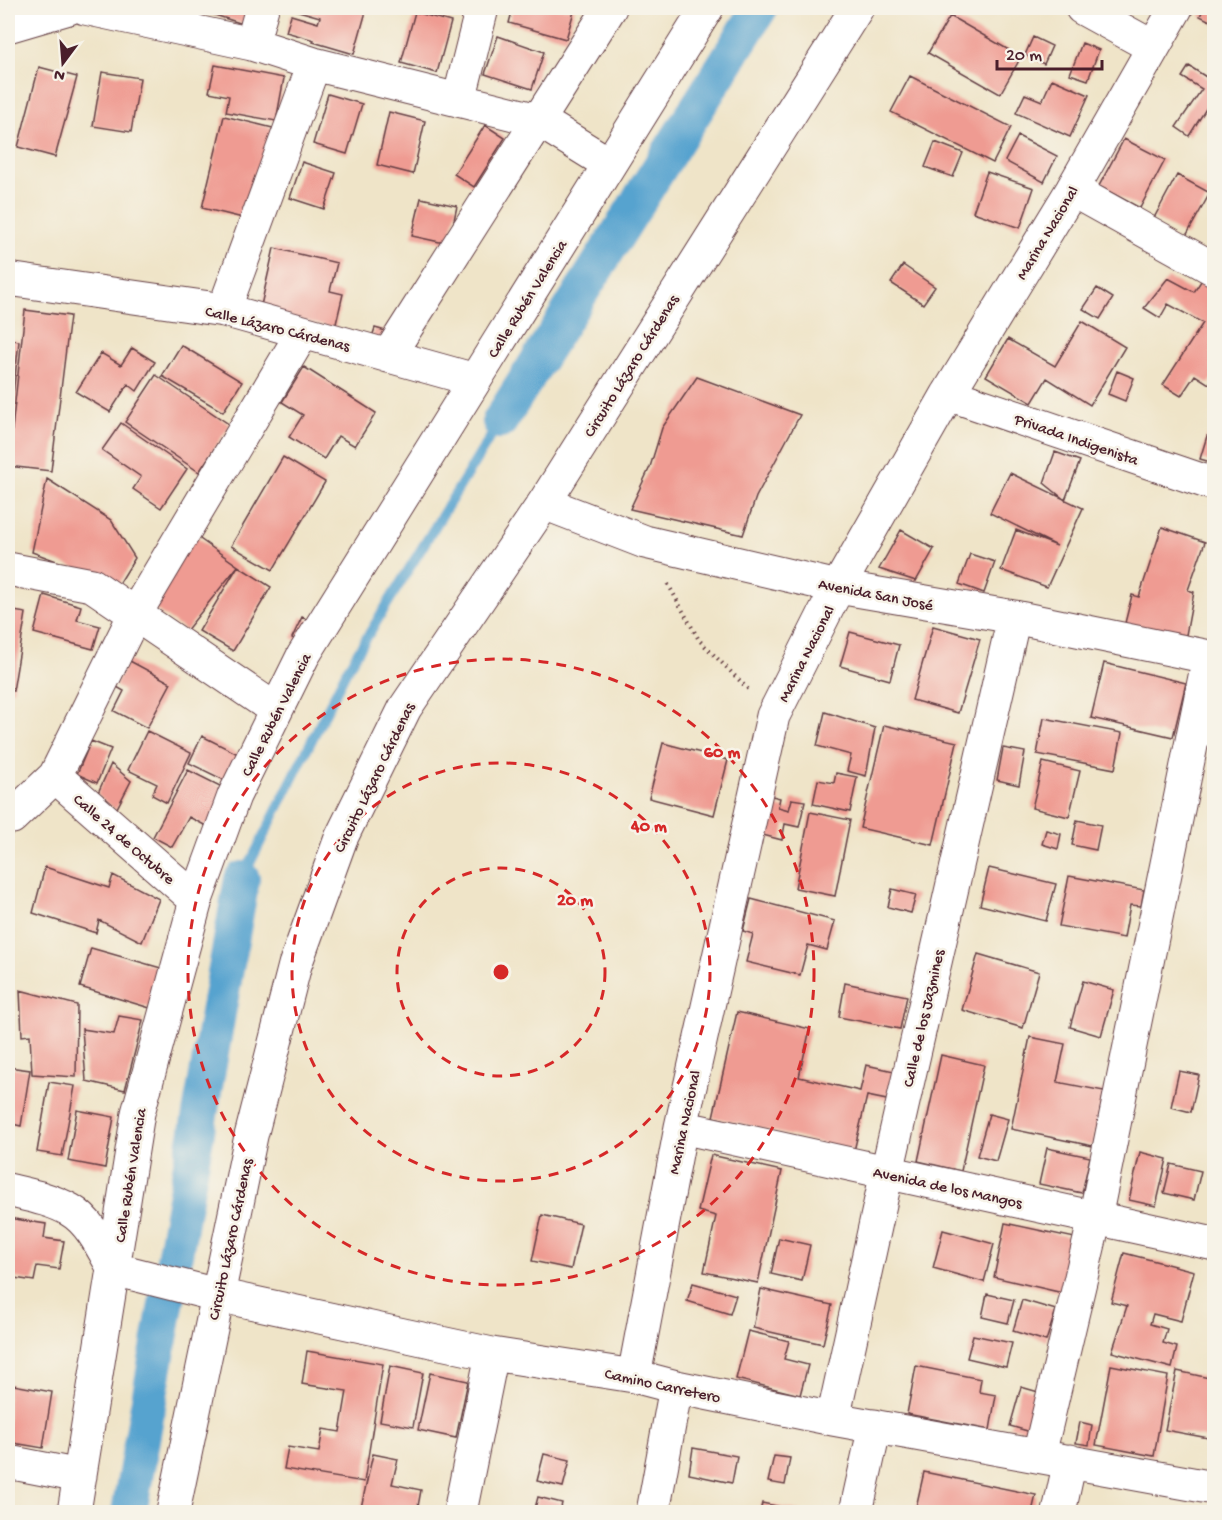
<svg xmlns="http://www.w3.org/2000/svg" width="1222" height="1520" viewBox="0 0 1222 1520" font-family="'Gochi Hand',sans-serif">
  <style>
    .lines { fill: none; stroke-linecap: round; stroke-linejoin: round }
    .stream { stroke: #57a3cf; stroke-width: 10 }
    .canal { stroke: #57a3cf; stroke-width: 36 }
    .building { fill: #ef9b92 }
    .minor-casing { stroke: #633d43; stroke-width: 35 }
    .path { stroke: #633d43; stroke-width: 4; stroke-dasharray: 1.5 4.5; stroke-linecap: butt }
    .minor { stroke: #fff; stroke-width: 33 }
    .ring { fill: none; stroke: #d62828; stroke-width: 3; stroke-dasharray: 10 8 }
    .labels { text-anchor: middle; stroke-width: 5; stroke-linejoin: round; paint-order: stroke }
    .street-label { font-size: 16px; fill: #4a1f2b; stroke: #f7f3e8 }
    .centre { fill: #d62828; stroke: #f7f3e8; stroke-width: 3 }
    .ring-label { font-size: 18px; text-anchor: middle; font-weight: bold; fill: #d62828; stroke: #f7f3e8; stroke-width: 5; stroke-linejoin: round; paint-order: stroke }
  </style>
  <rect width="100%" height="100%" fill="#f7f3e8"/>
  <filter id="ink" filterUnits="userSpaceOnUse"><feTurbulence type="fractalNoise" baseFrequency=".0167" numOctaves="2"/><feDisplacementMap in="SourceGraphic" scale="12" xChannelSelector="R" yChannelSelector="G"/><feConvolveMatrix kernelMatrix="1 2 1 2 8 2 1 2 1" color-interpolation-filters="sRGB"/></filter>
  <filter id="wash" filterUnits="userSpaceOnUse"><feTurbulence type="fractalNoise" baseFrequency=".008" numOctaves="4" result="noise"/><feDisplacementMap in="SourceGraphic" scale="24" xChannelSelector="R" yChannelSelector="G"/><feGaussianBlur stdDeviation="1.35" result="paint"/><feColorMatrix in="noise" values="0 0 0 0 0 0 0 0 0 0 0 0 0 0 0 0 0 1.4 0 .05"/><feComposite in="paint" operator="in"/></filter>
  <g filter="url(#wash)">
    <rect width="100%" height="100%" fill="#efe4c8"/>
    <g class="lines">
      <path class="stream" d="M242,879L348,668L500,421"/>
      <path class="canal" d="M500,421L760,8
        M129,1512L242,879"/>
    </g>
    <g id="blocks">
      <path class="building" d="M193,8H248L243,24Z
        M288,8H367L354,54L313,42L314,40L286,32L291,15L318,23L320,17Z
        M414,8H428L427,12Z
        M513,8H575L566,39L509,23Z
        M1204,8H1214V23L1200,16Z
        M415,12L451,22L437,73L401,63Z
        M950,16L1021,57L1000,94L928,53Z
        M498,36L544,52L532,89L485,74Z
        M1033,37L1052,46L1044,64L1025,55Z
        M1082,43L1099,50L1088,80L1070,74Z
        M215,65L284,78L276,121L226,112L229,96L209,92Z
        M1189,66L1214,82V96L1189,136L1176,127L1202,89L1182,77Z
        M39,67L77,77L55,157L18,147Z
        M102,72L140,78L131,132L93,126Z
        M910,76L1011,127L993,163L891,112Z
        M1052,79L1089,95L1070,137L1016,113L1025,94L1042,101Z
        M328,94L362,104L347,154L313,144Z
        M389,112L425,121L413,174L377,165Z
        M224,116L273,128L251,220L202,208Z
        M485,125L505,138L474,187L454,174Z
        M1018,136L1057,156L1044,182L1005,161Z
        M1124,139L1165,160L1140,208L1099,186Z
        M935,142L963,153L953,177L925,167Z
        M302,162L336,173L324,209L290,198Z
        M987,172L1034,188L1020,228L973,212Z
        M1177,175L1210,193L1186,236L1154,218Z
        M421,198L457,206L449,244L412,236Z
        M274,248L337,263L330,291L343,294L335,328L260,310Z
        M903,265L935,287L923,304L891,283Z
        M1205,275L1214,281V304L1210,313L1214,316V375L1209,384L1195,375L1181,396L1163,385L1203,323L1168,304L1160,318L1144,308L1168,278L1194,292Z
        M1097,288L1113,298L1100,319L1083,309Z
        M25,310L70,316L51,471L8,466Z
        M1082,321L1125,347L1090,405L1047,378L1032,403L986,376L1008,339L1055,366Z
        M375,328L396,334L371,340Z
        M8,339L19,341L12,403H8Z
        M181,345L242,382L223,412L162,376Z
        M132,348L155,362L137,391L128,384L110,412L76,392L101,353L121,365Z
        M304,367L376,413L355,446L338,436L324,459L289,437L303,415L282,402Z
        M1117,371L1134,378L1125,401L1108,394Z
        M156,375L230,425L199,472L125,422Z
        M697,377L800,415L756,497L743,535L630,509L650,467L662,428Z
        M121,423L187,469L161,508L133,489L141,477L102,450Z
        M1207,436L1214,438V463L1200,459Z
        M1055,452L1080,461L1065,500L1044,483Z
        M283,457L325,482L273,570L231,546Z
        M1010,473L1083,508L1047,587L1001,570L1016,530L1057,546L990,513Z
        M47,479L111,520L135,558L119,584L32,552Z
        M1162,527L1205,542L1188,590L1194,592L1186,635L1124,627L1132,595L1139,597Z
        M901,530L934,549L916,581L879,569Z
        M190,532L238,566L186,631L145,602Z
        M970,554L995,562L984,593L959,584Z
        M238,566L271,587L233,651L199,631Z
        M44,595L81,606L77,620L100,626L93,649L34,633Z
        M8,610L26,613L13,691L8,690Z
        M302,617L314,623L304,644L292,638Z
        M933,626L980,639L958,713L912,700Z
        M850,632L899,645L890,680L840,666Z
        M128,660L171,683L147,728L114,711L124,691L115,686Z
        M1104,663L1186,683L1173,737L1091,718Z
        M825,712L875,728L866,776L847,771L851,755L817,746Z
        M1044,718L1122,733L1115,769L1037,754Z
        M884,725L957,742L933,845L860,828Z
        M147,731L191,753L167,803L152,795L157,784L128,770Z
        M202,736L242,756L228,782L189,763Z
        M91,741L111,749L97,783L77,774Z
        M663,743L728,760L714,815L649,798Z
        M1003,748L1025,752L1019,785L997,780Z
        M1043,762L1080,771L1069,817L1032,808Z
        M111,764L131,781L116,810L97,795Z
        M188,770L230,791L210,828L189,817L172,847L153,837Z
        M836,773L857,777L850,812L813,804L818,780L834,783Z
        M768,795L780,798L778,807L789,810L792,799L805,801L799,827L785,824L782,840L759,834Z
        M810,812L850,820L835,896L795,888Z
        M1077,820L1101,825L1096,850L1072,845Z
        M1046,830L1061,834L1058,849L1042,844Z
        M45,867L109,888L113,875L159,899L142,942L99,920L96,933L33,913Z
        M989,868L1056,884L1046,921L980,905Z
        M1069,876L1144,890L1141,906L1130,905L1124,938L1059,926Z
        M892,889L916,895L911,913L888,907Z
        M751,899L835,921L827,950L808,945L800,975L746,962L753,934L743,931Z
        M91,948L161,968L150,1008L80,987Z
        M978,954L1039,972L1023,1028L962,1010Z
        M1083,981L1114,990L1101,1036L1070,1027Z
        M845,983L907,996L900,1029L839,1017Z
        M20,990L77,1005L76,1077L32,1074L30,1035L22,1036Z
        M737,1012L810,1029L799,1077L860,1091L866,1065L894,1071L887,1100L867,1096L854,1151L713,1117Z
        M119,1016L143,1020L125,1090L86,1081L82,1029L114,1034Z
        M1030,1037L1065,1044L1057,1082L1104,1091L1093,1146L1011,1129Z
        M941,1055L984,1065L961,1171L918,1161Z
        M8,1067L30,1070L21,1126L8,1123Z
        M1179,1071L1199,1075L1191,1112L1171,1107Z
        M49,1082L75,1086L62,1156L37,1152Z
        M77,1110L114,1117L105,1168L68,1161Z
        M989,1114L1008,1119L996,1161L977,1156Z
        M1047,1148L1090,1157L1082,1193L1039,1184Z
        M1140,1152L1167,1159L1156,1206L1129,1200Z
        M711,1155L782,1171L758,1283L704,1272L716,1216L698,1211Z
        M1171,1164L1201,1171L1194,1200L1164,1193Z
        M542,1215L581,1224L571,1269L532,1261Z
        M8,1218L46,1224L44,1238L64,1241L59,1269L37,1266L34,1281L8,1277Z
        M1005,1223L1075,1238L1063,1293L994,1277Z
        M943,1230L994,1244L984,1282L933,1268Z
        M779,1238L810,1245L802,1281L771,1274Z
        M1124,1253L1194,1271L1181,1321L1153,1314L1150,1324L1167,1329L1163,1343L1177,1347L1172,1368L1112,1352L1127,1306L1111,1302Z
        M693,1283L736,1295L730,1314L687,1301Z
        M761,1289L832,1305L823,1344L753,1328Z
        M987,1294L1014,1300L1008,1323L982,1317Z
        M1022,1300L1056,1310L1046,1341L1013,1331Z
        M748,1331L789,1341L784,1359L808,1365L800,1395L736,1379Z
        M973,1335L1012,1343L1006,1367L967,1358Z
        M307,1351L383,1364L364,1482L284,1469L288,1447L319,1452L323,1429L340,1432L347,1391L302,1384Z
        M1111,1365L1168,1376L1154,1456L1096,1445Z
        M390,1366L423,1373L413,1427L380,1421Z
        M916,1366L981,1379L979,1392L996,1395L990,1430L907,1414Z
        M1177,1371L1214,1379V1439L1165,1430Z
        M430,1373L468,1381L456,1438L418,1430Z
        M8,1384L52,1392L43,1448L8,1442Z
        M1021,1387L1042,1393L1031,1432L1010,1426Z
        M1080,1422L1092,1425L1089,1445L1076,1443Z
        M693,1448L737,1456L732,1483L689,1474Z
        M373,1454L398,1459L392,1484L421,1490L417,1512H360Z
        M544,1454L570,1460L563,1487L537,1481Z
        M774,1456L790,1458L785,1485L768,1482Z
        M924,1472L1036,1495L1032,1512H915Z
        M538,1497L562,1503L560,1512H534Z
        M762,1503L800,1511V1512H760Z"/>
    </g>
  </g>
  <g filter="url(#ink)">
    <use href="#blocks" fill-opacity="0" stroke="#633d43" stroke-width="1.5"/>
    <g class="lines">
      <defs>
        <path id="minor" d="M85,8L252,44L314,64L538,120L609,164
          M1082,8L1153,47
          M8,26L69,8
          M252,44L262,8
          M459,100L482,8
          M1072,190L1214,269
          M8,279L224,310L475,380
          M224,310L314,64
          M388,356L610,8
          M948,394L1207,482
          M544,503L645,542L838,587L1014,617L1214,658
          M8,569L92,585L276,710
          M55,776L196,900
          M8,816L12,817L55,776L135,614L303,332
          M681,1127L1214,1244
          M8,1190C28,1195 51,1199 70,1210C90,1221 103,1249 114,1269L217,1295L492,1354L634,1376L676,1387L833,1419L1214,1488
          M634,1376L681,1127L773,716L838,587L948,394L1072,190L1176,8
          M833,1419L887,1172L1014,617
          M1039,1455L1095,1218L1209,657
          M8,1462L80,1476
          M74,1512L138,1113L196,900L234,796L303,656L707,8
          M173,1512L251,1136L295,965L341,838L405,708L544,503L857,8
          M460,1512L492,1354
          M653,1512L676,1387
          M856,1512L875,1426
          M1059,1512L1070,1461"/>
      </defs>
      <use href="#minor" class="minor-casing"/>
      <path class="path" d="M668,584L699,640L748,689"/>
      <use href="#minor" class="minor"/>
    </g>
  </g>
  <g class="ring">
    <circle cx="501" cy="972" r="104"/>
    <circle cx="501" cy="972" r="209"/>
    <circle cx="501" cy="972" r="313"/>
  </g>
  <g class="labels">
    <g class="street-label">
      <text transform="translate(1046 232) rotate(-59)" y="6">Marina Nacional</text>
      <text transform="translate(526 298) rotate(-58)" y="6">Calle Rubén Valencia</text>
      <text transform="translate(278 327) rotate(14)" y="6">Calle Lázaro Cárdenas</text>
      <text transform="translate(630 365) rotate(-58)" y="6">Circuito Lázaro Cárdenas</text>
      <text transform="translate(1077 438) rotate(19)" y="6">Privada Indigenista</text>
      <text transform="translate(876 593) rotate(11)" y="6">Avenida San José</text>
      <text transform="translate(805 653) rotate(-63)" y="6">Marina Nacional</text>
      <text transform="translate(275 714) rotate(-63)" y="6">Calle Rubén Valencia</text>
      <text transform="translate(373 777) rotate(-64)" y="6">Circuito Lázaro Cárdenas</text>
      <text transform="translate(125 838) rotate(41)" y="6">Calle 24 de Octubre</text>
      <text transform="translate(922 1018) rotate(-77)" y="6">Calle de los Jazmines</text>
      <text transform="translate(683 1122) rotate(-78)" y="6">Marina Nacional</text>
      <text transform="translate(129 1175) rotate(-81)" y="6">Calle Rubén Valencia</text>
      <text transform="translate(948 1186) rotate(12)" y="6">Avenida de los Mangos</text>
      <text transform="translate(229 1239) rotate(-78)" y="6">Circuito Lázaro Cárdenas</text>
      <text transform="translate(663 1384) rotate(12)" y="6">Camino Carretero</text>
    </g>
  </g>
  <circle cx="501" cy="972" r="9" class="centre"/>
  <g class="ring-label">
    <text x="722" y="757">60 m</text>
    <text x="649" y="831">40 m</text>
    <text x="575" y="905">20 m</text>
  </g>
  <rect width="1222" height="1520" fill="none" stroke="#f7f3e8" stroke-width="30"/>
  <g transform="translate(63 63) rotate(196)" stroke="#f7f3e8" stroke-width="4.5" paint-order="stroke">
  <path d="M0-4.5L10 22L0 15L-10 22Z" fill="#4a1f2b"/>
  <text y="-9" font-size="16" font-weight="bold" text-anchor="middle" fill="#4a1f2b">N</text>
  </g>
  <path d="M997 60v9h105v-9" fill="none" stroke="#4a1f2b" stroke-width="3"/>
  <text x="1006" y="60" font-size="18" fill="#4a1f2b" stroke="#f7f3e8" stroke-width="4.5" paint-order="stroke">20 m</text>
</svg>
